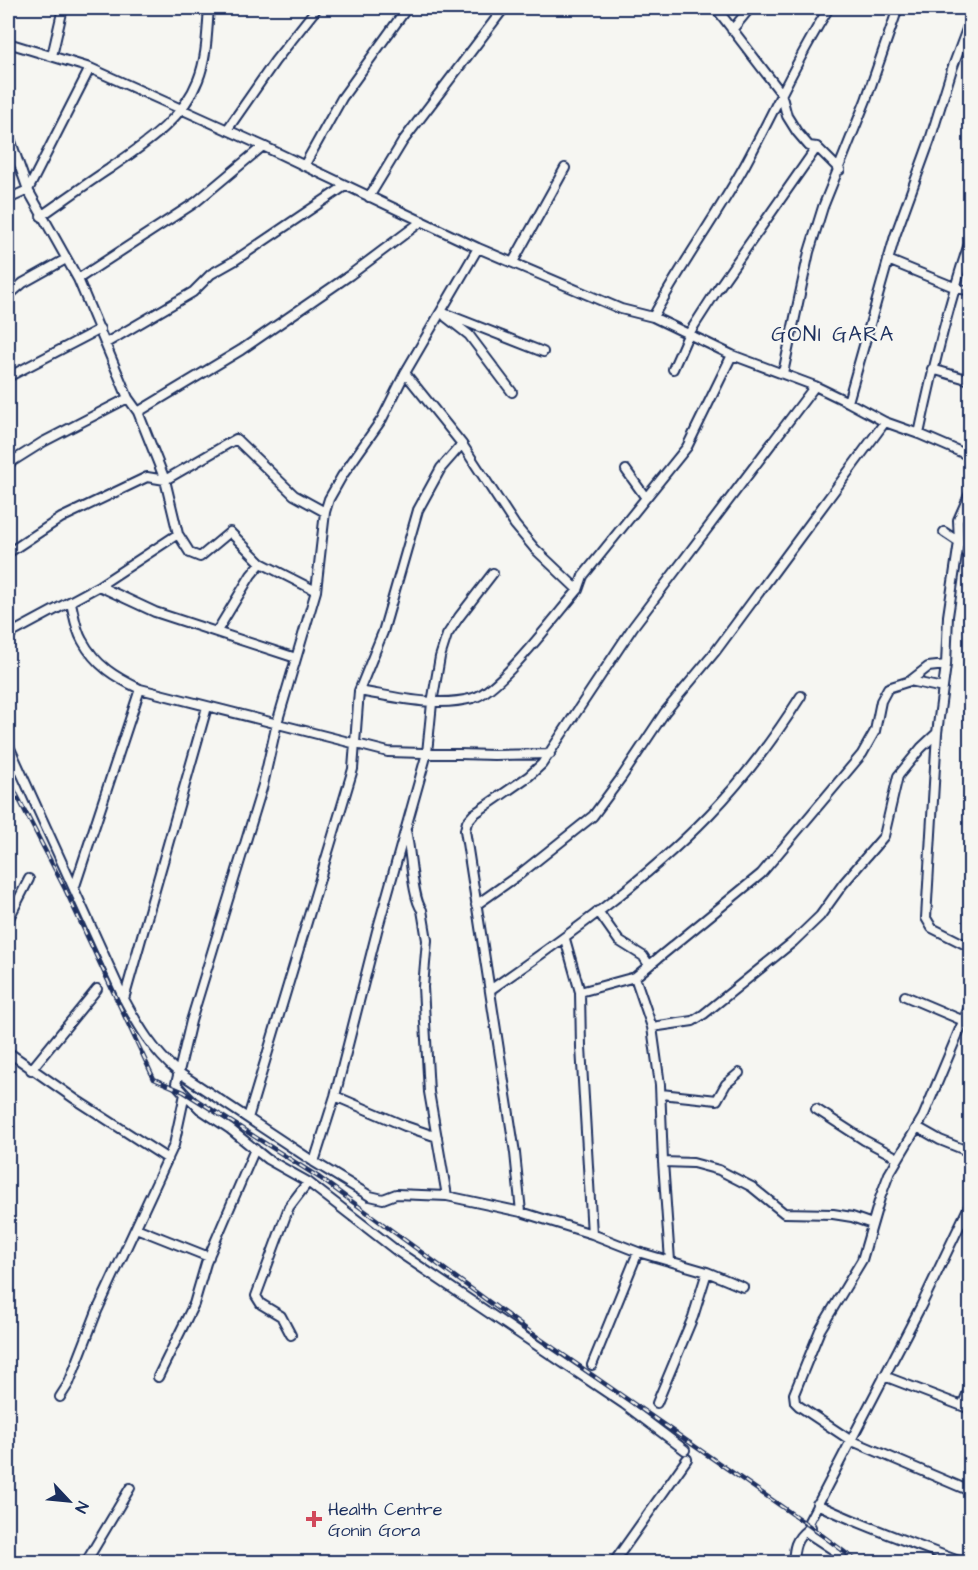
<svg xmlns="http://www.w3.org/2000/svg" width="978" height="1570" viewBox="0 0 978 1570" font-family="'Architects Daughter',sans-serif">
  <style>
    .lines { fill: none; stroke-linecap: round; stroke-linejoin: round }
    .minor-casing { stroke: #1b2f5e; stroke-width: 12 }
    .minor { stroke: #f6f6f2; stroke-width: 8 }
    .rail-casing { stroke: #1b2f5e; stroke-width: 4.5 }
    .rail { stroke: #f6f6f2; stroke-width: 2; stroke-dasharray: 7; stroke-linecap: butt }
    .poi-dot { fill: #d1495b; stroke: #f6f6f2; stroke-width: 2 }
    .labels { text-anchor: middle; stroke-width: 4.5; stroke-linejoin: round; paint-order: stroke }
    .poi-label { font-size: 18px; fill: #1b2f5e; stroke: #f6f6f2; text-anchor: start }
    .quarter-label { font-size: 21px; letter-spacing: 1.5px; fill: #1b2f5e; stroke: #f6f6f2 }
  </style>
  <rect width="100%" height="100%" fill="#f6f6f2"/>
  <filter id="ink" filterUnits="userSpaceOnUse"><feTurbulence type="fractalNoise" baseFrequency=".0167" numOctaves="2"/><feDisplacementMap in="SourceGraphic" scale="12" xChannelSelector="R" yChannelSelector="G"/><feConvolveMatrix kernelMatrix="1 2 1 2 8 2 1 2 1" color-interpolation-filters="sRGB"/></filter>
  <g filter="url(#ink)">
    <g class="lines">
      <defs>
        <path id="minor" d="M716,8L781,93L787,116L797,132L809,146L817,147L840,170
          M732,30L750,8
          M8,43L90,68L263,146L478,248L621,309L653,317L732,355L815,386L848,402L885,422L919,434L970,456
          M52,56L63,8
          M227,130L275,61L317,8
          M8,133L28,190L78,279L128,398L138,412L165,480L178,534L190,553L200,557L230,532L261,563L316,591
          M304,166L342,98L407,8
          M369,197L403,141L504,8
          M8,199L28,190L90,68
          M41,216C64,200 86,184 109,169C143,145 182,121 198,80C207,58 207,31 209,8
          M888,260L954,287L970,291
          M513,262L565,168
          M78,279L196,202L263,146
          M8,296L23,283L66,259
          M441,312L543,352
          M446,317L469,335L512,392
          M653,317C681,265 716,217 745,165C774,112 797,58 829,8
          M106,343L193,292L211,274L234,261L345,186
          M673,369L688,335L717,290L817,147
          M932,369L970,380
          M405,373L462,444L515,525L535,549L578,590
          M783,373L809,252L823,207L866,100L898,8
          M8,377L100,329
          M848,402L895,236L930,140L952,69L970,21
          M138,412L241,350L350,275L422,221
          M919,434C933,368 948,304 970,241
          M8,464L43,442L128,398
          M626,470L646,498
          M970,493L958,520L959,542L948,616L946,665L937,733L926,918L932,928L970,947
          M944,532L959,542L970,545
          M8,553L61,518L147,477L165,480L236,439L294,495L325,512
          M99,586L155,612L296,658
          M71,603C74,615 76,630 82,640C96,666 115,677 140,689L388,752L494,755L550,754
          M217,631L251,575L261,563
          M8,635L99,586L178,534
          M910,681L943,688
          M359,691C396,697 436,708 473,698C499,692 558,613 578,590L583,576L687,447L732,355
          M8,744L124,999C139,1027 153,1051 178,1072L314,1162L370,1196L383,1199L396,1194L447,1196L521,1212L592,1234L638,1252L707,1272L743,1287
          M406,831C411,849 412,899 422,910L427,940L423,987L429,1092L447,1196
          M74,889L140,689
          M476,905L520,874L593,816L621,778L665,712L715,652L885,422
          M598,911L619,941L643,956L649,965
          M8,920L29,879
          M565,939L580,992L581,1047L592,1234
          M635,977L652,1027L660,1085L663,1162L670,1261
          M490,990C565,938 645,881 709,815C743,780 775,737 801,696
          M580,992L635,977L761,874L862,754L875,731L881,701L888,688L910,681L928,667L946,665
          M905,996L964,1021
          M124,999L207,707
          M970,1005L923,1117L889,1174L880,1198L862,1260L820,1330L794,1394L795,1402L799,1406L850,1440L970,1491
          M652,1027L693,1021L704,1014L793,942L820,916L843,884L884,836L898,776L921,748L937,733
          M8,1052L75,1099L168,1159
          M31,1070L97,989
          M185,1094L200,1109L230,1129L267,1159L308,1182L397,1251L624,1404L685,1450
          M661,1094L717,1100L726,1084L739,1073
          M335,1096L405,1126L437,1137
          M816,1109L864,1140L898,1158
          M248,1118L353,769L359,691L383,632L418,510L441,468L462,444
          M917,1127L940,1140L970,1152
          M314,1162L335,1096L377,931L427,753L432,703L440,657L447,635L459,617L493,573
          M663,1162L693,1163L719,1170L752,1187L784,1213L833,1214L852,1217L872,1224
          M521,1212L515,1153L465,830L467,822L474,814L529,776L542,764L633,627L815,386
          M136,1228L209,1257
          M291,1335L281,1316L261,1304L256,1296L289,1207L308,1182
          M592,1365L638,1252
          M884,1376L970,1409
          M158,1377L194,1304L206,1263L255,1149
          M60,1397L69,1383L97,1311L174,1145L185,1094L176,1084L191,1021L263,785L277,723L316,591L325,512L329,499L342,476L382,419L405,373L478,248
          M657,1403L693,1317L707,1272
          M962,1406L970,1387
          M817,1504C864,1527 913,1543 961,1562
          M86,1562L130,1488
          M614,1562L687,1459
          M793,1562C794,1548 795,1539 807,1530
          M848,1562L841,1555L809,1534L807,1530L811,1527L808,1523L921,1306L970,1204"/>
      </defs>
      <use href="#minor" class="minor-casing"/>
      <use href="#minor" class="minor"/>
      <defs>
        <path id="rail" d="M8,778L65,889L154,1079L184,1092L320,1178L529,1331L811,1527L858,1562"/>
      </defs>
      <use href="#rail" class="rail-casing"/>
      <use href="#rail" class="rail"/>
    </g>
  </g>
  <path class="poi-dot" d="M311 1510h6v6h6v6h-6v6h-6v-6h-6v-6h6z"/>
  <g class="labels">
    <g class="poi-label">
      <text x="328" y="1515">Health Centre<tspan x="328" dy="21">Gonin Gora</tspan></text>
    </g>
    <g class="quarter-label">
      <text x="833" y="341">GONI GARA</text>
    </g>
  </g>
  <rect width="978" height="1570" fill="none" stroke="#f6f6f2" stroke-width="30"/>
  <rect x="15" y="15" width="948" height="1540" fill="none" stroke="#1b2f5e" stroke-width="2" filter="url(#ink)"/>
  <g transform="translate(69 1501) rotate(116)" stroke="#f6f6f2" stroke-width="4.5" paint-order="stroke">
  <path d="M0-4.5L10 22L0 15L-10 22Z" fill="#1b2f5e"/>
  <text y="-9" font-size="16" font-weight="bold" text-anchor="middle" fill="#1b2f5e">N</text>
  </g>
</svg>
